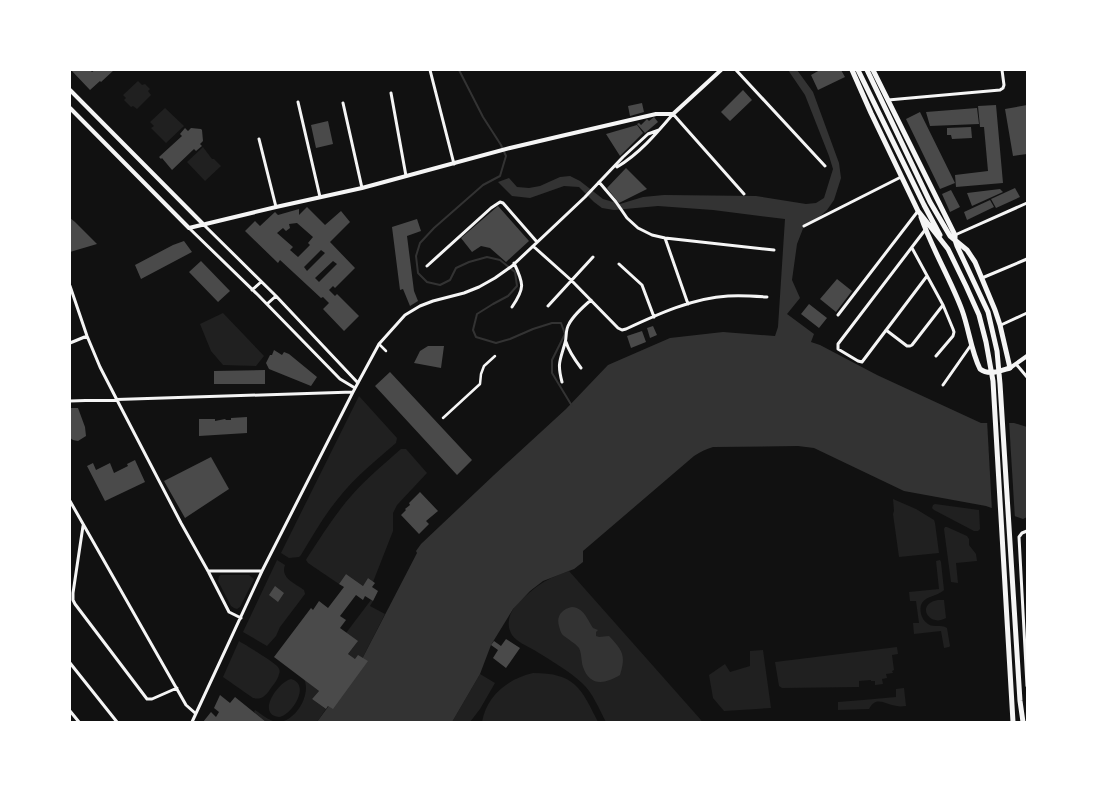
<svg xmlns="http://www.w3.org/2000/svg" width="1097" height="792" viewBox="0 0 1097 792" font-family="Commissioner,sans-serif">
  <style>
    .green { fill: #202020 }
    .water { fill: #333 }
    .pier { fill: #111 }
    .lines { fill: none; stroke-linecap: round; stroke-linejoin: round }
    .stream { stroke: #333; stroke-width: 2 }
    .building { fill: #4a4a4a; fill-rule: evenodd }
    .pedestrian { stroke: #f5f5f5; stroke-width: 2.5 }
    .minor { stroke: #f5f5f5; stroke-width: 3 }
    .tertiary { stroke: #f5f5f5; stroke-width: 4 }
    .primary { stroke: #f5f5f5; stroke-width: 5 }
  </style>
  <rect width="100%" height="100%" fill="#111"/>
  <path class="green" d="M138,81L142,85L145,84L150,89L148,91L151,95L137,109L133,106L131,107L124,100L126,98L123,95Z
    M165,108L184,126L166,143L151,128L154,126L150,122Z
    M203,147L212,159H214L221,166L205,181L187,162Z
    M223,313L264,356L256,366L223,365L211,351L200,324Z
    M359,396L397,438L396,443C375,461 354,478 337,500C323,517 312,537 301,555L299,557L289,558L281,553Z
    M401,449H406L427,473L397,505L393,513V531L373,582L368,578L363,586L346,574L339,584L308,563L306,560L307,558C321,537 335,514 352,495C367,478 384,464 401,449Z
    M893,499L916,509L934,520L935,523L939,553L899,557L893,514L894,511Z
    M935,504L979,510L980,529L978,531H974L934,510L932,508L933,505Z
    M945,527H947L967,536L969,539V545L976,554L977,561L956,563L958,583L951,582L944,529Z
    M277,560L285,565C280,578 295,583 304,590L305,594L280,627L276,636L267,646L243,632Z
    M936,561L940,560L941,562L944,590C936,598 917,595 921,614C922,618 924,621 928,624C934,628 941,624 947,628L950,646L949,647L944,648L941,631L914,634L913,623H919L916,601H910L909,592L939,589Z
    M569,571L701,720L702,722H606C599,709 593,693 582,683C568,670 550,660 534,650C527,646 517,642 512,635C505,624 510,611 518,603C536,586 545,579 569,571Z
    M221,575H249L254,579L240,607L237,609L234,608L231,606L218,581L219,576Z
    M371,600L373,601L370,606L385,614L360,663L348,654L357,642L346,633Z
    M938,600H944L946,618C929,628 915,604 938,600Z
    M239,641C247,646 273,661 278,667C280,670 280,672 279,674C278,680 272,686 269,691C264,697 261,700 253,698L223,677Z
    M897,647L898,654L892,655L894,670L892,671L893,673L886,674L887,678L882,679L883,684L875,685V681H871V680L859,681V687L782,688L779,686L775,662Z
    M763,650L771,708L724,711L713,698L709,675L725,664L730,672L750,666V651Z
    M533,673C575,673 581,688 598,722H482C487,695 508,679 533,673Z
    M480,674L495,683L480,709L470,722H452Z
    M291,679C308,684 297,705 287,713C285,715 282,716 280,717C255,715 278,682 291,679Z
    M304,679L319,691L312,699L326,709L317,722H266L254,712L255,710C261,714 268,720 276,722C294,724 312,695 304,679Z
    M904,688L906,706C903,706 900,707 897,706C885,705 877,695 869,709L838,710V702L863,700L896,697V689Z"/>
  <path class="water" d="M788,70H797L813,92L839,163L841,178L834,200L827,210L818,218L804,226L797,244L792,280L800,298L787,314L814,334L811,342L820,345L877,375L981,423H1014L1027,427V517L1023,519L986,506L904,491L814,448L798,446L713,447C706,449 700,452 694,456L583,551V562L574,569L543,581L530,591L513,609L491,645L480,674L452,722H317L360,663L417,553L416,551L421,544L494,475L566,409L608,365L670,338L723,332L775,336L778,327L785,219L713,210L658,206L614,210L602,208L594,202L579,187L564,186L530,198L512,196L498,182L509,178L517,187L529,188L540,186L560,177L570,176L580,181L603,199L620,204L643,197L664,195L756,196L806,204L816,203L824,198L833,169L829,156L805,95Z
    M572,607C584,608 587,619 593,628L598,630L596,632V636L599,637L609,636C623,651 626,655 620,675C605,684 590,687 583,667C581,661 582,654 579,648C575,643 569,640 564,636C561,634 560,630 559,626C556,616 562,609 572,607Z"/>
  <path class="pier" d="M987,420L1009,421L1015,519L992,511Z"/>
  <g class="lines">
    <path class="stream" d="M459,70L483,117L501,145L506,156L500,176L483,185L434,228L420,243L416,256L418,273L427,282L440,285L450,280L456,268L469,262L487,257L500,260L515,272L517,286L508,296L493,304L477,314L473,330L476,337L496,343L510,339L533,329L552,323H561L565,334L552,360V373L572,406"/>
  </g>
  <path class="building" d="M71,70H90L92,72L95,70H114L101,82L100,81L90,90Z
    M820,70H841L845,77L818,90L811,75Z
    M743,90L752,100L730,121L721,112Z
    M642,103L644,112L630,116L628,106Z
    M996,105L1003,183L956,187L955,175L988,171L984,127H980L978,106Z
    M1027,105V154L1013,156L1005,109Z
    M977,108L979,124L930,126L926,112Z
    M920,112L955,183L940,189L906,119Z
    M654,117L658,122L645,133L637,124L639,123L641,125L647,119L649,121Z
    M328,121L333,144L316,148L311,125Z
    M637,125L643,133L620,156L606,134Z
    M971,127L972,138L952,139L951,135H947V128Z
    M185,128L188,131L191,128L201,129L202,130L203,141L200,144L202,146L196,151L194,149L172,170L162,158L161,159L159,157L182,136L180,134Z
    M626,168L647,189L619,203L607,188Z
    M1015,188L1020,197L996,208L991,199Z
    M1000,189L1003,192L972,206L967,193Z
    M951,190L960,207L950,212L942,194Z
    M990,200L994,207L967,220L964,212Z
    M498,206L529,241L506,262L490,248L481,246L472,252L461,238Z
    M307,207L325,225L341,211L350,222L330,242L355,268L335,288L333,286L329,290L335,296L337,294L359,316L344,331L323,309L329,303L323,297L321,298L280,260L278,263L245,231L255,221L260,226L275,212L278,215L299,209V215ZM297,223L313,237L308,243L310,245L298,257L290,250L293,247L277,233L283,228L286,231L290,228L289,224ZM321,250L325,253L307,271L304,267ZM333,261L337,264L319,282L315,278Z
    M70,218L75,222L97,244L70,252Z
    M417,219L421,231L407,236L414,291L418,301L410,306L403,289L400,290L392,227Z
    M184,241L192,252L141,279L135,265L173,245Z
    M201,261L230,291L218,302L189,272Z
    M837,279L852,291L836,312L820,299Z
    M809,304L827,318L819,328L801,314Z
    M653,326L657,335L650,338L647,328Z
    M642,331L646,342L631,348L627,336Z
    M428,346H444L441,368L414,363L420,351Z
    M274,350L282,355L284,352L289,354L317,377L311,386L269,369L266,363L270,355H272Z
    M265,370V384H214V371Z
    M390,372L472,460L457,475L375,386Z
    M70,408H78L85,427L86,436L78,441L73,440L70,438Z
    M247,417V433L199,436V419H215V421L225,419L226,420H231V418Z
    M211,457L229,489L185,518L164,481Z
    M135,460L145,482L105,501L87,466L93,463L96,470L110,463L114,473L128,466L127,464Z
    M420,492L438,511L426,521L429,524L419,534L401,515L406,510L405,509L410,505L409,503Z
    M346,574L363,586L368,578L375,583L372,587L378,591L373,601L365,596L363,600L356,595L340,616L346,620L340,628L358,641L348,654L355,659L358,655L368,661L333,709L328,706L326,709L312,699L319,691L274,657L311,608L313,610L319,601L328,608L344,587L339,584Z
    M275,586L284,593L278,602L269,595Z
    M506,639L520,648L506,668L493,658L498,650L491,645L494,641L501,646Z
    M220,695L230,703L235,697L266,722H203L211,712L216,717L219,712L214,708Z"/>
  <g class="lines">
    <path class="pedestrian" d="M379,344L386,351
      M443,418L480,384L481,374L484,366L495,356"/>
    <path class="minor" d="M430,70L454,164
      M736,70L825,166
      M391,93L406,176
      M888,100L1000,90L1003,88L1004,85L1002,70
      M298,102L320,197
      M343,103L362,188
      M259,139L276,207
      M617,167C639,154 656,134 673,114L744,194
      M599,182L616,202L627,218L638,228L652,235L665,238L774,250
      M204,225L276,296L358,383
      M804,226L901,177
      M189,228L258,295L340,379L355,388
      M925,230L838,344V349L858,361L862,362L927,276
      M955,235L1027,203
      M665,238L688,304
      M533,246L571,280L618,328L622,330L626,329C658,314 693,298 728,296C741,295 754,296 767,297
      M912,248L943,305L953,329L954,332L953,336L936,356
      M619,264L642,285L654,317
      M427,266L491,208L500,202L503,203L537,242
      M982,278L1027,259
      M70,286L87,336L100,367L117,400L181,523L208,571L229,612L241,618
      M252,290L261,282
      M267,304L276,296
      M548,306L593,257
      M512,307C525,288 524,284 514,263
      M838,315L918,211
      M1001,325L1027,313
      M886,330L907,346H910L912,345L943,305
      M566,342C569,352 575,360 581,368
      M70,343L87,336
      M1016,364L1027,377
      M562,382C557,363 560,361 565,343C567,337 565,330 569,324C573,316 584,306 591,300
      M943,385L971,345
      M70,401L353,392
      M70,501L186,705L195,713
      M83,526L73,593V600L75,604L147,699H152L177,688
      M1027,531L1022,533L1019,537L1027,686
      M208,571H262
      M70,663L117,722
      M70,711L79,722
      M192,722L262,571L353,392L379,344L405,315L420,306L433,301L464,293L479,287L495,278L512,266L585,197L623,157L648,134L659,130"/>
    <path class="tertiary" d="M70,90L204,225
      M70,108L189,228L276,207L362,188L510,148L561,136L656,114H673L721,70
      M1010,368L1027,356"/>
    <path class="primary" d="M852,70L871,113L918,211L948,249L966,286L979,315L986,342L993,381L1013,722
      M858,70L924,205L940,235
      M867,70L930,202L950,236L967,250L975,262L995,310L1000,325L1010,368C1000,371 989,376 980,369C971,351 969,329 962,310C950,278 932,249 921,217
      M873,70L955,235V240L957,246L988,312L997,351L1000,384L1020,701L1023,722"/>
  </g>
  <rect width="1097" height="792" fill="none" stroke="#ffffff" stroke-width="142"/>
</svg>
